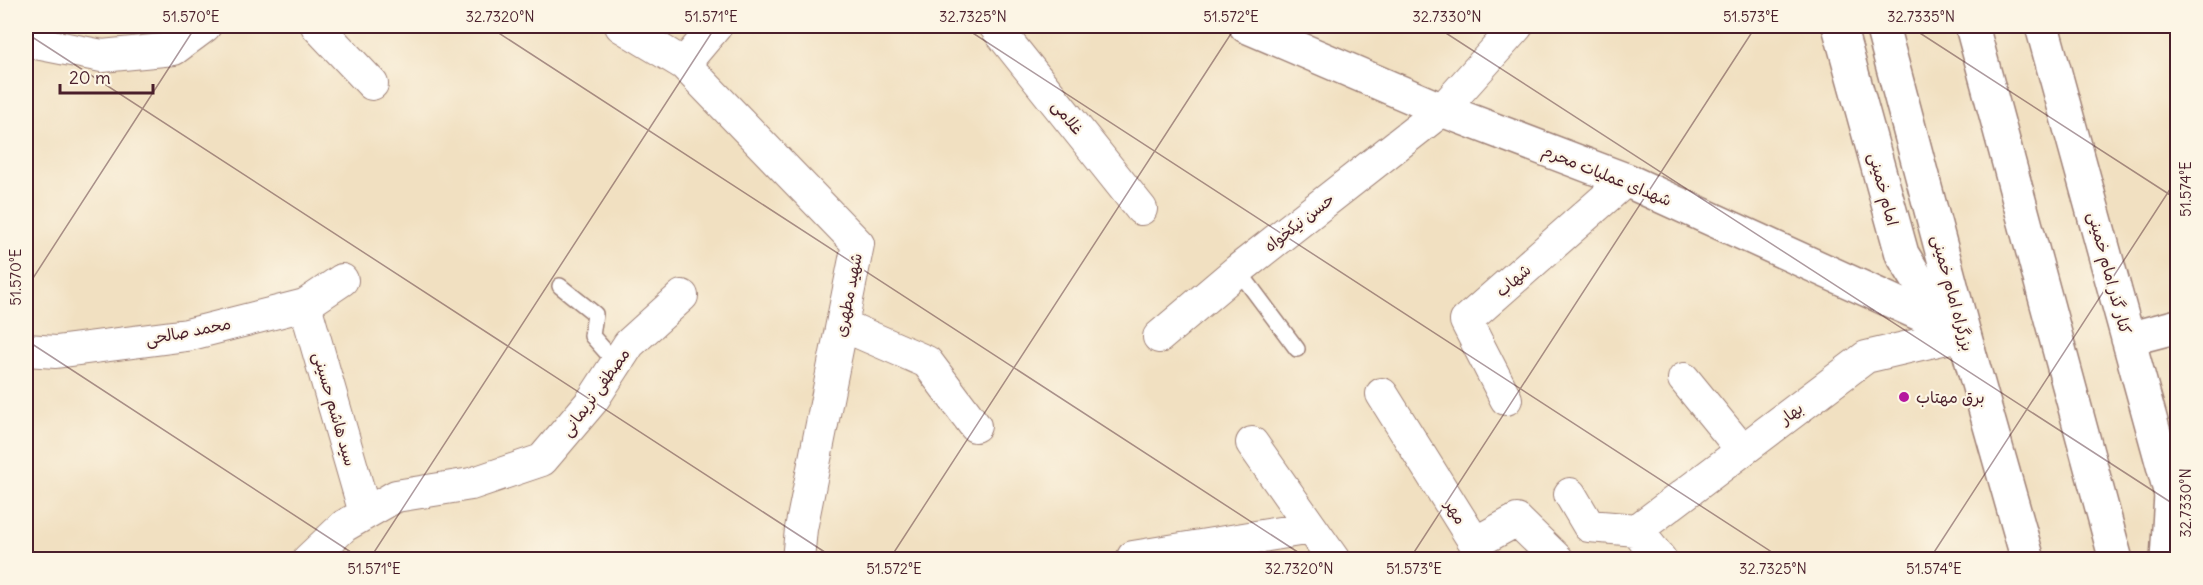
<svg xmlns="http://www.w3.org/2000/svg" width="2203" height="585" viewBox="0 0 2203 585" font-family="Delius,'Playpen Sans Arabic',sans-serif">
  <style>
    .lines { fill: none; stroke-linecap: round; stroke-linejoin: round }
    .lane-casing { stroke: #9e8076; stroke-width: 18 }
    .street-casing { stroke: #9e8076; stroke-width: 34 }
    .secondary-casing { stroke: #9e8076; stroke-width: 36 }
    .highway-casing { stroke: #9e8076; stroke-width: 36 }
    .lane { stroke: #fff; stroke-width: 15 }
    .street { stroke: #fff; stroke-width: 32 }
    .secondary { stroke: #fff; stroke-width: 33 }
    .highway { stroke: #fff; stroke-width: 33 }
    .ticks { fill: none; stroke: #4a1f2b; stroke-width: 1.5; stroke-opacity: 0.45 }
    .poi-dot { fill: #b5179e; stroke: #fcf5e5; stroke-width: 2 }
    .labels { text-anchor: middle; stroke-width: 4.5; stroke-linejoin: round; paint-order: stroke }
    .street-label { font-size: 16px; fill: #4a1f2b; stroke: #fcf5e5 }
    .poi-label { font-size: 16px; fill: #4a1f2b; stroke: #fcf5e5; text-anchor: start }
    .neatline { fill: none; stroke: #4a1f2b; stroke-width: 2 }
    .ticks-label { font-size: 15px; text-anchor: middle; fill: #4a1f2b }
  </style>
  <rect width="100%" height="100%" fill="#fcf5e5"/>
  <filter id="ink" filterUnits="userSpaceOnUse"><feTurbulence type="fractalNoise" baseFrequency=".0167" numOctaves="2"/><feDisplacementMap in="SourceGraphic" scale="12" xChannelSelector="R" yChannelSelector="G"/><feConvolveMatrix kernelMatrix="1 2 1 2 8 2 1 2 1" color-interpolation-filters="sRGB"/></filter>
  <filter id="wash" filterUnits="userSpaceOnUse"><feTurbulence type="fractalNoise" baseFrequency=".008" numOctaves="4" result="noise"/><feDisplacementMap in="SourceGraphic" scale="24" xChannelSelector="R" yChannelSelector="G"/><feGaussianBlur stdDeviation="1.35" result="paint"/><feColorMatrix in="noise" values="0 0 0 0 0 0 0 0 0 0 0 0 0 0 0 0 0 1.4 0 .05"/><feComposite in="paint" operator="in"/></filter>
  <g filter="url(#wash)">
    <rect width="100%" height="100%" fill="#f1e0c1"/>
  </g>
  <g filter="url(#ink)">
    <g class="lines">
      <defs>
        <path id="lane" d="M1238,270L1297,349
          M560,286L595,314L592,336L616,363"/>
        <path id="street" d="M317,26L372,84
          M621,26L684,64L858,244L801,529L798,560
          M995,26L1141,209
          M26,41L102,56L174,49L205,26
          M684,64L716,26
          M305,305L365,513
          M842,325L927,362L975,426
          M1159,337L1238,270L1442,110L1517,26
          M26,350L56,352L187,335L305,305L342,280
          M1684,379L1742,450
          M1382,394L1475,543L1517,520L1558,560
          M1506,399L1466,321L1626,180
          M1252,443L1334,560
          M1570,494L1589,526L1637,530L1661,560
          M1637,530L1866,357L1964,334
          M1133,557L1311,528
          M308,560L344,526L396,496L471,484L542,460L592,401L629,344L682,296"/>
        <path id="secondary" d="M1246,26L1442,110L1626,180L1964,334
          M1839,26L1902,254L1921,285L1957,326
          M2042,26L2178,520
          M2128,339L2178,326"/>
        <path id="highway" d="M1882,26L1964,334L2028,560
          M1972,26L2116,560
          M2167,560L2171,495"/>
      </defs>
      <use href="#lane" class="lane-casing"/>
      <use href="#street" class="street-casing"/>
      <use href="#secondary" class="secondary-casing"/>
      <use href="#highway" class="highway-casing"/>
      <use href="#lane" class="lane"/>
      <use href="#street" class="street"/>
      <use href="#secondary" class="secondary"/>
      <use href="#highway" class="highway"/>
    </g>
  </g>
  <path class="ticks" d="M488,26L1310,560M962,26L1784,560M1435,26L2178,507M1909,26L2178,200M26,33L837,560M26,289L196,26M26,340L363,560M369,560L716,26M889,560L1236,26M1409,560L1756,26M1929,560L2178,177"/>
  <circle class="poi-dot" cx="1904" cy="397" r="6"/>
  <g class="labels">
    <g class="street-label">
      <text transform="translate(1068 117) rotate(51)" y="6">غلامی</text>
      <text transform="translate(1607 175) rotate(22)" y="6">شهدای عملیات محرم</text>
      <text transform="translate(1884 189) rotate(75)" y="6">امام خمینی</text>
      <text transform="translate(1299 222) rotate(-38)" y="6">حسن نیکخواه</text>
      <text transform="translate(2110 273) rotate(75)" y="6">کنار گذر امام خمینی</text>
      <text transform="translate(1513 280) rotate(-41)" y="6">شهاب</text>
      <text transform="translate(1953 293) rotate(75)" y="6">بزرگراه امام خمینی</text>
      <text transform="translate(848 295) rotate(-79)" y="6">شهید مطهری</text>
      <text transform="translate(188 331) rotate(-11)" y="6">محمد صالحی</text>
      <text transform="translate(595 392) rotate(-54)" y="6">مصطفی نریمانی</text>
      <text transform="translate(335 409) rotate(74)" y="6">سید هاشم حسینی</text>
      <text transform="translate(1791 413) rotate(-37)" y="6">بهار</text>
      <text transform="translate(1456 512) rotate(58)" y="6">مهر</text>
    </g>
    <g class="poi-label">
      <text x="1916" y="403">برق مهتاب</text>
    </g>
  </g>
  <rect width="2203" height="585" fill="none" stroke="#fcf5e5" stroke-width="66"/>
  <path d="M60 84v9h93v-9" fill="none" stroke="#4a1f2b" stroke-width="3"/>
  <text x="69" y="84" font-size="18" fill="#4a1f2b" stroke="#fcf5e5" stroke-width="4.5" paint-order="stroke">20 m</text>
  <rect x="33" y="33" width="2137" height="519" class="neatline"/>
  <g class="ticks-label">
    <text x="191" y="22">51.570°E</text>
    <text x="500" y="22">32.7320°N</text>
    <text x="711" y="22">51.571°E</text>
    <text x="973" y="22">32.7325°N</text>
    <text x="1231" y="22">51.572°E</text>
    <text x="1447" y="22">32.7330°N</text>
    <text x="1751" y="22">51.573°E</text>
    <text x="1921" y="22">32.7335°N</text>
    <text transform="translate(2186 189) rotate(-90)" y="5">51.574°E</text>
    <text transform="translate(16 277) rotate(-90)" y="5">51.570°E</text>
    <text transform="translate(2186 503) rotate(-90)" y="5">32.7330°N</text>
    <text x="374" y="574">51.571°E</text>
    <text x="894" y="574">51.572°E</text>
    <text x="1299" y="574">32.7320°N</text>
    <text x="1414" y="574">51.573°E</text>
    <text x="1773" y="574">32.7325°N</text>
    <text x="1934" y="574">51.574°E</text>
  </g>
</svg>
